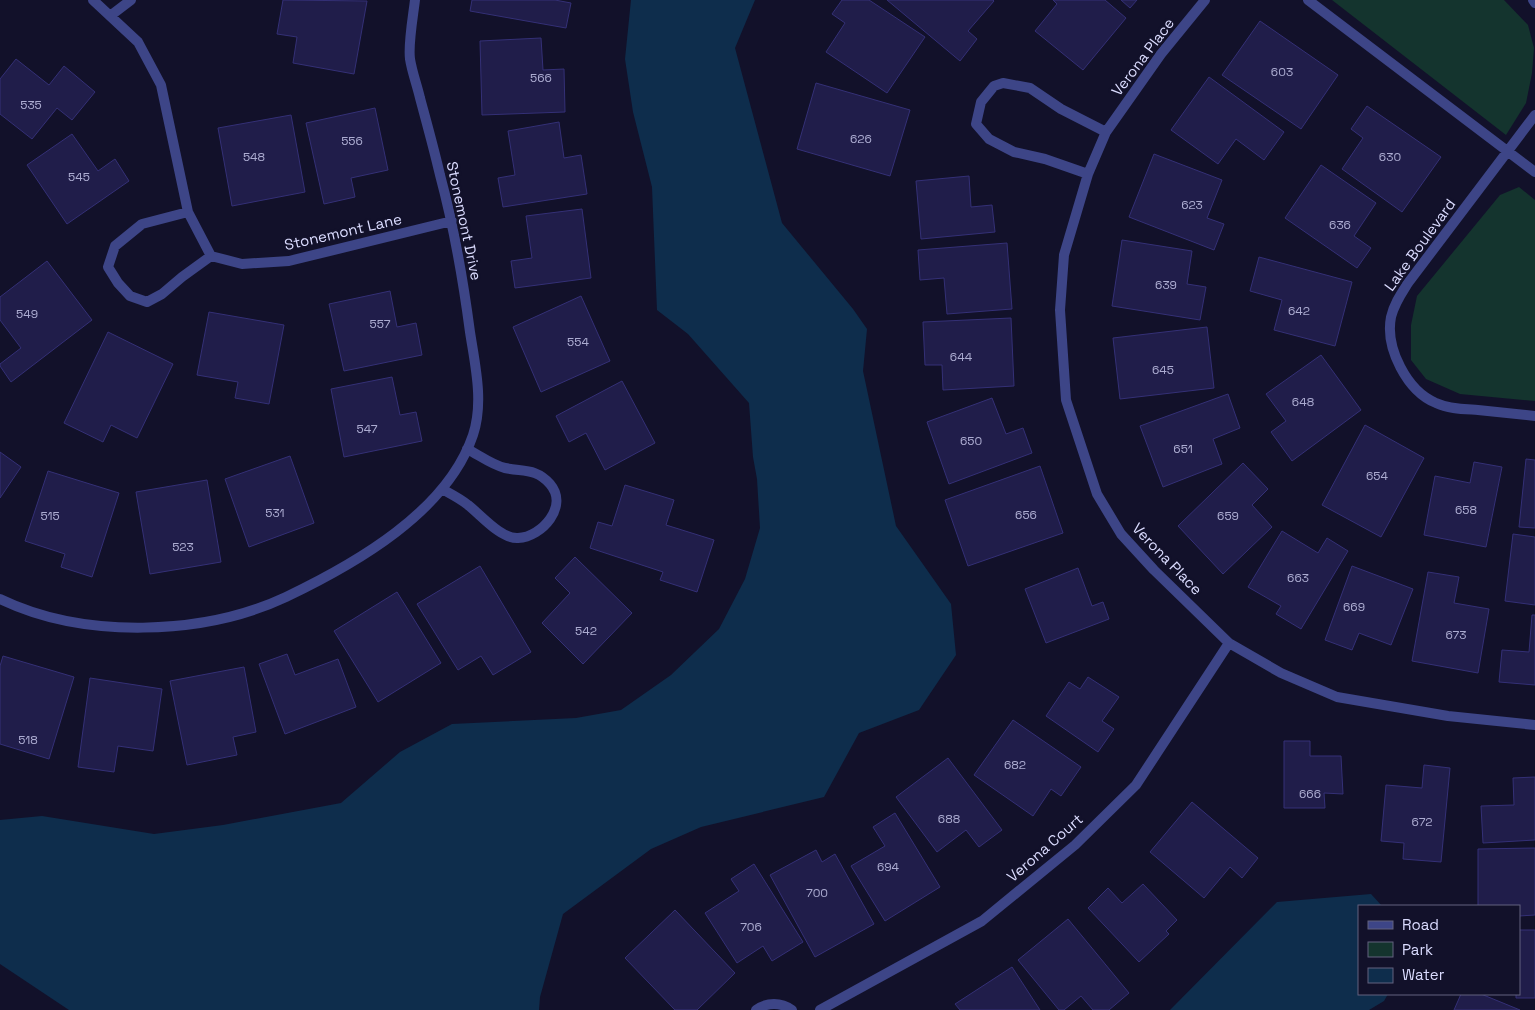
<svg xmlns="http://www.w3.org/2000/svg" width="1535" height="1010" viewBox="0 0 1535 1010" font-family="'Space Grotesk',sans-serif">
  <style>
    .green { fill: #14342e }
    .water { fill: #0e2d4c }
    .building { fill: #201d4a; stroke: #343076 }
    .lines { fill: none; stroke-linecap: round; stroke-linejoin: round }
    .street { stroke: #3d4587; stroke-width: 10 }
    .labels { text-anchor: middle; stroke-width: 5; stroke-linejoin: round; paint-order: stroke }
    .number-label { font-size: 12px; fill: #acacd1 }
    .street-label { font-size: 15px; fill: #dadbfe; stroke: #12112a }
  </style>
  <rect width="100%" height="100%" fill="#12112a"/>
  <path class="green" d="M1332,0H1504L1528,25L1534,48L1532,73L1526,103L1506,135Z
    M1519,187L1535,200V401L1460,394L1426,379L1411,360V325L1417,296L1500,195Z"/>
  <path class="water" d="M631,0H755L735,48L782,223L853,309L867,329L863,371L896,526L951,604L956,655L919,710L859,733L824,797L701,827L651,849L563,914L540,997L539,1010H69L0,964V820L42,816L154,834L223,825L341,803L400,752L452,724L576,718L621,710L671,675L719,629L745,579L760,528L757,479L753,457L749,403L688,334L657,310L652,187L633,112L625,59Z
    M1371,894L1382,906H1359V994H1388L1384,1001L1369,1010H1170L1277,902Z"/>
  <path class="building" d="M283,0L367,1L354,74L293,63L297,37L277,34Z
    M472,0H555L571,3L566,28L470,11Z
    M842,0H869L925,37L887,93L826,52L845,23L832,14Z
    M887,0H993L994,1L968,31L977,39L960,61Z
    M1053,0H1105L1126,18L1083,70L1035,31L1057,4Z
    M1121,0H1137L1130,8Z
    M1260,21L1338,75L1301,129L1222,75Z
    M541,38L543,70L564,69L565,112L482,115L480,41Z
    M16,59L49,85L64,66L95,92L72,120L57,108L32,139L0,114V79Z
    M1209,77L1284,132L1264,160L1236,139L1218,164L1171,130Z
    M816,83L910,110L890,176L797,149Z
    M1367,106L1441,157L1402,212L1342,169L1363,138L1351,129Z
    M375,108L388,170L351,178L355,197L324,204L306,123Z
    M291,115L305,192L232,206L218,128Z
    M559,122L564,158L581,155L587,194L503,207L498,178L515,175L508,131Z
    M72,134L98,171L115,159L129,181L67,224L27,165Z
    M1154,154L1222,180L1207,218L1224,224L1214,250L1129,217Z
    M1321,165L1376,203L1354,236L1371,248L1357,268L1285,218Z
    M969,176L971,207L992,205L995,232L921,239L916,181Z
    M582,209L591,278L515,288L511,261L532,258L526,216Z
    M1122,240L1192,251L1187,284L1206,287L1200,320L1112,306Z
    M1007,243L1012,309L947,314L944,278L920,280L918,250Z
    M1259,257L1352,282L1335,346L1274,330L1282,300L1250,291Z
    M47,261L92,320L11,382L0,366V364L21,348L0,320V297Z
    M390,291L397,327L416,323L422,355L344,371L329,304Z
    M581,296L610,361L541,392L513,327Z
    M209,312L284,325L269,404L235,398L238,382L197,375Z
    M1011,318L1014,386L943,390L942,365H925L923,322Z
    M1207,327L1214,388L1120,399L1113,338Z
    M108,332L173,364L137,438L111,425L103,442L64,423Z
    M1321,355L1361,410L1292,461L1271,432L1286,421L1266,394Z
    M392,377L400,415L416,412L422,441L344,457L331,389Z
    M622,381L655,443L605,470L586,433L569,442L556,416Z
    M1228,394L1240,428L1213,439L1222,464L1163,487L1140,426Z
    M992,398L1006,434L1023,428L1032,453L949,484L927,422Z
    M1365,425L1424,458L1381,537L1322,505Z
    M0,452L21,467L0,498Z
    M290,456L314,523L249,547L225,479Z
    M1526,459L1535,460V528L1519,527Z
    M1474,462L1502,467L1486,547L1424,535L1435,476L1470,483Z
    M1243,463L1268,489L1252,505L1272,527L1223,574L1178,526Z
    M1040,466L1063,533L968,566L945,500Z
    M48,471L119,493L92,577L61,567L65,554L25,541Z
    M207,480L221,562L150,574L136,492Z
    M625,485L674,500L666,525L714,540L697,592L660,580L663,572L590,548L598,522L612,526Z
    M1282,531L1318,553L1327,538L1348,551L1301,629L1276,614L1281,606L1248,587Z
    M1513,534L1535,537V605L1505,601Z
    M575,557L632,613L583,664L542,623L570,593L555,578Z
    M480,566L531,652L493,675L481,656L458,670L417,604Z
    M1352,566L1413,589L1391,645L1359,633L1352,650L1325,640Z
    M1078,568L1092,606L1103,602L1109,619L1046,643L1025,589Z
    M1428,572L1459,577L1454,603L1489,609L1478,673L1412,661Z
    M397,592L441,663L378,702L334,631Z
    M1532,615H1535V685L1499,682L1502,650L1529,652Z
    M287,654L295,675L338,659L356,707L285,734L259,664Z
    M3,656L74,677L49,759L0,744V666Z
    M244,667L256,732L233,737L237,755L187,765L170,681Z
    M1088,677L1119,697L1102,721L1114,729L1098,752L1046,716L1069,682L1080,689Z
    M90,678L162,689L153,751L118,746L114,772L78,767Z
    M1013,720L1081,767L1061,796L1051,789L1033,816L974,775Z
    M1284,741H1310V756H1341L1343,794L1324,793L1325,808H1284Z
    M948,758L1002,830L979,847L966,830L937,852L896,797Z
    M1424,765L1450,768L1441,862L1403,859L1404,843L1381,841L1386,785L1422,788Z
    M1535,777V840L1483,843L1481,806L1514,805L1513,778Z
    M1192,802L1258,858L1242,878L1230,867L1204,898L1150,852Z
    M895,813L940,887L885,921L851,866L885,846L873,827Z
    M1535,848V915L1519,916V906H1478V849Z
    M816,850L822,862L835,854L874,924L815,957L770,875Z
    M754,864L803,942L772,961L763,946L737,963L705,913L739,891L731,879Z
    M1143,884L1177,920L1166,931L1169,934L1139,962L1088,908L1108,888L1122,903Z
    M675,910L735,973L697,1010H675L625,958Z
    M1068,919L1129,993L1109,1010H1093L1081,996L1064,1010H1059L1018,960Z
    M1519,930H1535V998H1516V994H1519Z
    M1012,967L1040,1010H960L955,1004Z
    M1461,994H1481L1520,1010H1454Z"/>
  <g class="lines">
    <path class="street" d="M93,0L138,42L161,85L188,212L211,256L242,264L289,261L452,221
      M1205,0L1161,54L1106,132L1088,174L1064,255L1060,310L1066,400L1097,494L1121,534L1154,570L1229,643L1281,673L1337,697L1448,716L1535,725
      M1308,0L1535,172
      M1533,0L1535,3
      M110,16L131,0
      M1535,115L1408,283C1401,294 1394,304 1391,317C1385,348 1407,391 1436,403C1449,409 1464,409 1478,410C1497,412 1516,414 1535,416
      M1088,174L1045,159L1014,152L989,139L976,124L981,102L994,86L1003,83L1030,88L1061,109L1106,132
      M188,212L142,224L115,246L108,267L118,283L130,296L147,302L162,294L182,277L211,256
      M442,489C451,494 461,499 468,505C482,516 501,539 518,538C542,537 569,506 550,484C536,468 523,472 505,468C492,465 479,455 467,449
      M0,599C83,639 203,636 286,597C355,564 447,512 473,435C484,402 475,365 470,332C463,279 454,227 440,175C434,149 427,124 420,98C417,85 412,72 410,59C408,44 413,17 415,0
      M756,1010C767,1002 781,1002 792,1010
      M820,1010L982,921L1075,845L1136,785L1229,643"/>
  </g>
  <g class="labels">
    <g class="number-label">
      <text x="1282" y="76">603</text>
      <text x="541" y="82">566</text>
      <text x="31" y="109">535</text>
      <text x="861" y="143">626</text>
      <text x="352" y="145">556</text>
      <text x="254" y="161">548</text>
      <text x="1390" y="161">630</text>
      <text x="79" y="181">545</text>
      <text x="1192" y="209">623</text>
      <text x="1340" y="229">636</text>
      <text x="1166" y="289">639</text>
      <text x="1299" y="315">642</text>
      <text x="27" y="318">549</text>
      <text x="380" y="328">557</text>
      <text x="578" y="346">554</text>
      <text x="961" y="361">644</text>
      <text x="1163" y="374">645</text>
      <text x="1303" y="406">648</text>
      <text x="367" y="433">547</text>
      <text x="971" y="445">650</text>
      <text x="1183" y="453">651</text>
      <text x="1377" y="480">654</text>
      <text x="1466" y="514">658</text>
      <text x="275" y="517">531</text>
      <text x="1026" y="519">656</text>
      <text x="50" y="520">515</text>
      <text x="1228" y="520">659</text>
      <text x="183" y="551">523</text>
      <text x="1298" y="582">663</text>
      <text x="1354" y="611">669</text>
      <text x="586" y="635">542</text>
      <text x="1456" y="639">673</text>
      <text x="28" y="744">518</text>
      <text x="1015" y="769">682</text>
      <text x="1310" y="798">666</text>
      <text x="949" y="823">688</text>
      <text x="1422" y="826">672</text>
      <text x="888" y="871">694</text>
      <text x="817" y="897">700</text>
      <text x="751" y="931">706</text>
    </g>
    <g class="street-label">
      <text transform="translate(1143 57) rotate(-53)" y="5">Verona Place</text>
      <text transform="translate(464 221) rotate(78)" y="5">Stonemont Drive</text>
      <text transform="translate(343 232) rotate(-13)" y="5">Stonemont Lane</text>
      <text transform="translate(1420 245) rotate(-54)" y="5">Lake Boulevard</text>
      <text transform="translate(1167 559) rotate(46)" y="5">Verona Place</text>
      <text transform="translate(1045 848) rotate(-41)" y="5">Verona Court</text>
    </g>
  </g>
  <rect x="1358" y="905" width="162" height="90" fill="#12112a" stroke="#62627f"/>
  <rect x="1368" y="921" width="25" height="8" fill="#3d4587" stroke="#62627f"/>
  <text x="1402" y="930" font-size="15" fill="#dadbfe">Road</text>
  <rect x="1368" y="942" width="25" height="15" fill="#14342e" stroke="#62627f"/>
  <text x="1402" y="955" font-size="15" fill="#dadbfe">Park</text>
  <rect x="1368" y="968" width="25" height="15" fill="#0e2d4c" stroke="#62627f"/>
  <text x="1402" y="980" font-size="15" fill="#dadbfe">Water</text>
</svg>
